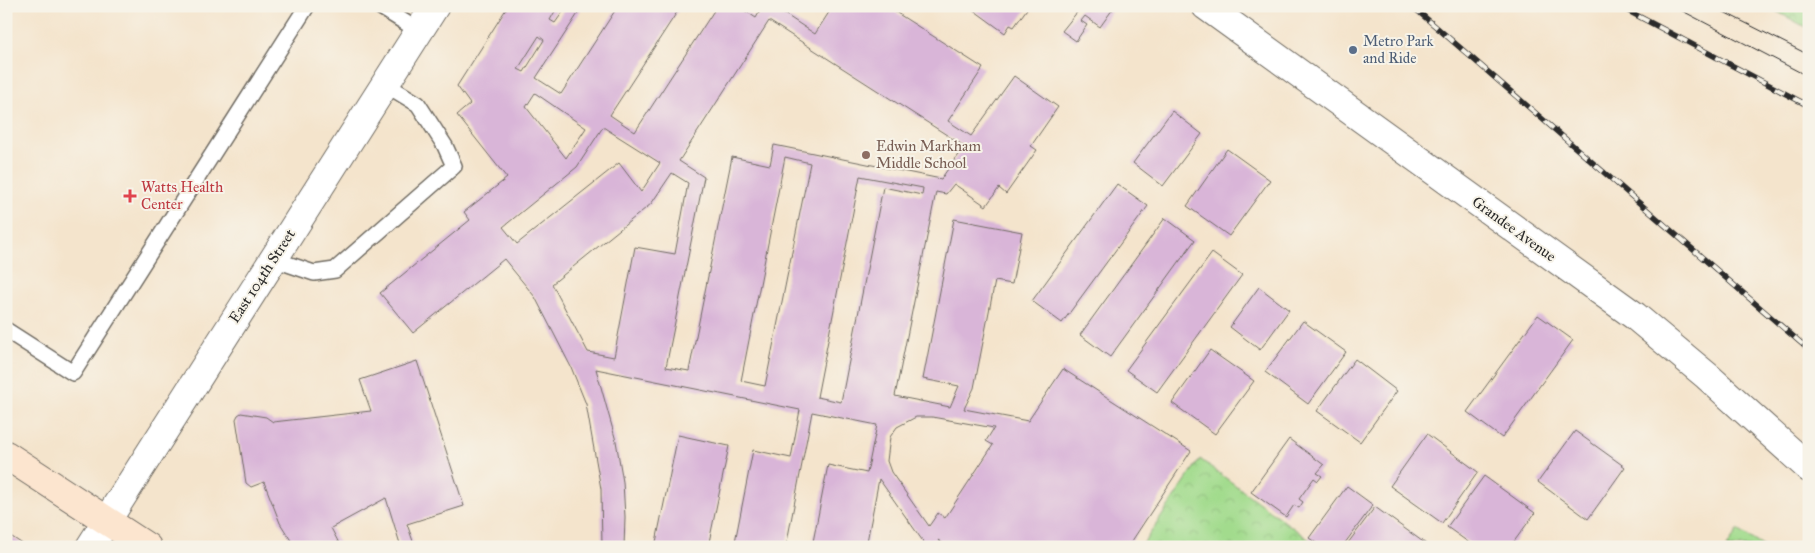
<svg xmlns="http://www.w3.org/2000/svg" width="1815" height="553" viewBox="0 0 1815 553" font-family="'IM FELL Great Primer',serif">
  <style>
    .park { fill: url(#park-crowns); stroke: #66835c }
    .pitch { fill: #a2db8d; stroke: #66835c }
    .building { fill: #d9b5d8; fill-rule: evenodd }
    .lines { fill: none; stroke-linecap: round; stroke-linejoin: round }
    .service-casing { stroke: #716c63; stroke-width: 18 }
    .minor-casing { stroke: #716c63; stroke-width: 30 }
    .secondary-casing { stroke: #716c63; stroke-width: 30 }
    .service { stroke: #fff; stroke-width: 15 }
    .minor { stroke: #fff; stroke-width: 28 }
    .secondary { stroke: #fce5cf; stroke-width: 28 }
    .tram { stroke: #2b2b2b; stroke-width: 1 }
    .rail-casing { stroke: #2b2b2b; stroke-width: 5.5 }
    .rail { stroke: #f7f3e8; stroke-width: 4; stroke-dasharray: 11; stroke-linecap: butt }
    .service-dot { fill: #5c6f8a; stroke: #f7f3e8; stroke-width: 2 }
    .education-dot { fill: #8d6e63; stroke: #f7f3e8; stroke-width: 2 }
    .health-dot { fill: #e0444e; stroke: #f7f3e8; stroke-width: 2 }
    .labels { text-anchor: middle; stroke-width: 4; stroke-linejoin: round; paint-order: stroke }
    .service-label { font-size: 15px; fill: #4e5e75; stroke: #f7f3e8; text-anchor: start }
    .education-label { font-size: 15px; fill: #785e54; stroke: #f7f3e8; text-anchor: start }
    .health-label { font-size: 15px; fill: #be3a42; stroke: #f7f3e8; text-anchor: start }
    .street-label { font-size: 15px; fill: #2b2b2b; stroke: #f7f3e8 }
  </style>
  <defs>
    <pattern id="park-crowns" width="20" height="18" patternUnits="userSpaceOnUse" patternTransform="scale(1.25)"><rect width="20" height="18" fill="#a2db8d"/><path d="M2 6a3 3 0 1 1 6 0M12 15a3 3 0 1 1 6 0" fill="none" stroke="#8cbc7a"/></pattern>
  </defs>
  <rect width="100%" height="100%" fill="#f7f3e8"/>
  <filter id="ink" filterUnits="userSpaceOnUse"><feTurbulence type="fractalNoise" baseFrequency=".02" numOctaves="2"/><feDisplacementMap in="SourceGraphic" scale="10" xChannelSelector="R" yChannelSelector="G"/><feConvolveMatrix kernelMatrix="1 2 1 2 8 2 1 2 1" color-interpolation-filters="sRGB"/></filter>
  <filter id="wash" filterUnits="userSpaceOnUse"><feTurbulence type="fractalNoise" baseFrequency=".0096" numOctaves="4" result="noise"/><feDisplacementMap in="SourceGraphic" scale="20" xChannelSelector="R" yChannelSelector="G"/><feGaussianBlur stdDeviation="1.12" result="paint"/><feColorMatrix in="noise" values="0 0 0 0 0 0 0 0 0 0 0 0 0 0 0 0 0 1.4 0 .05"/><feComposite in="paint" operator="in"/></filter>
  <g filter="url(#wash)">
    <rect width="100%" height="100%" fill="#f4e4cc"/>
    <path class="park" d="M1767,6H1809V29Z
      M1200,459L1319,547H1141Z"/>
    <path class="pitch" d="M1738,530L1764,547H1727Z"/>
    <g id="blocks">
      <path class="building" d="M508,6H558L550,20L555,23L567,6H583L536,78L561,94L618,6H681L610,115L635,132L717,6H738L756,18L763,6H779L777,9L815,34L833,6H886L983,68L948,121L971,136L1014,76L1058,107L1031,146L1037,150L1006,194L999,188L986,206L954,184L946,194L936,192L895,396L950,407L959,386L923,379L954,219L1022,232L1012,284L995,281L974,388L964,409L1028,421L1063,369L1191,451L1128,547H948L938,540L943,547H927L879,479L866,547H812L828,465L867,473L877,425L812,412L786,547H734L753,450L791,458L800,410L596,369L616,441L623,482L625,517L624,547H602L601,489L586,404L571,367L535,297L504,259L413,333L380,293L470,220L464,212L507,178L457,115L470,104L457,86ZM769,21L964,146L941,179L774,145L770,165L732,157L689,371L666,367L704,177L679,161ZM539,36L544,40L524,72L518,69ZM535,93L586,128L566,158L526,107ZM603,127L660,163L641,192L619,163L517,244L503,227L577,167ZM785,157L810,163L765,386L741,381ZM672,173L688,183L675,254L635,247L614,357L588,352L552,284L651,204ZM860,176L923,188L922,195L883,187L841,402L817,397ZM916,417H932L994,428L986,441L993,445L945,518L938,513L929,526L891,472L887,461L890,437L897,427Z
        M968,6H1029L1014,27L1010,25L1005,33Z
        M1082,6H1115L1100,27L1085,16L1081,21L1087,25L1076,41L1062,31Z
        M1172,111L1202,134L1163,186L1133,163Z
        M1227,149L1270,180L1229,236L1187,206Z
        M1117,184L1148,206L1062,323L1032,301Z
        M1165,218L1195,240L1110,357L1080,335Z
        M1212,253L1242,275L1157,392L1126,370Z
        M1259,287L1289,310L1260,350L1230,327Z
        M1538,315L1573,340L1502,438L1467,412Z
        M1303,321L1346,352L1308,404L1265,372Z
        M1210,350L1254,381L1215,434L1172,403Z
        M1355,359L1397,391L1360,442L1317,411Z
        M417,361L464,506L407,524L415,547H401L386,498L331,528L341,547H295L280,523L264,482L251,487L246,483L236,419L238,415L241,413L266,417L273,422L371,411L360,380Z
        M1575,431L1625,467L1588,519L1538,482Z
        M1427,434L1478,472L1442,523L1390,486Z
        M678,435L729,446L708,547H655Z
        M1289,439L1324,465L1317,473L1322,476L1318,481L1314,478L1299,499L1303,502L1299,508L1294,505L1286,517L1251,492Z
        M1484,476L1535,513L1510,547H1475L1447,527Z
        M1347,486L1373,505L1342,547H1322L1309,538Z
        M1375,507L1426,544L1424,547H1345Z
        M6,533L27,547H6Z"/>
    </g>
  </g>
  <g filter="url(#ink)">
    <use href="#blocks" fill-opacity="0" stroke="#716c63" stroke-width="1"/>
    <g class="lines">
      <defs>
        <path id="service" d="M379,6L419,31
          M273,259L314,273L335,270L454,166L445,146L418,104L385,84
          M6,330L73,373L307,6"/>
        <path id="minor" d="M1206,6L1635,316L1707,376L1809,468
          M90,547L435,6"/>
        <path id="secondary" d="M6,455L147,547"/>
      </defs>
      <use href="#service" class="service-casing"/>
      <use href="#minor" class="minor-casing"/>
      <use href="#secondary" class="secondary-casing"/>
      <use href="#service" class="service"/>
      <use href="#minor" class="minor"/>
      <use href="#secondary" class="secondary"/>
      <path class="tram" d="M1673,6L1809,77
        M1712,6L1809,55"/>
      <defs>
        <path id="rail" d="M1412,6L1809,350
          M1619,6L1809,106"/>
      </defs>
      <use href="#rail" class="rail-casing"/>
      <use href="#rail" class="rail"/>
    </g>
  </g>
  <circle class="service-dot" cx="1353" cy="50" r="5"/>
  <circle class="education-dot" cx="866" cy="155" r="5"/>
  <path class="health-dot" d="M127.5 188.5h5v5h5v5h-5v5h-5v-5h-5v-5h5z"/>
  <g class="labels">
    <g class="service-label">
      <text x="1363" y="46">Metro Park<tspan x="1363" dy="17">and Ride</tspan></text>
    </g>
    <g class="education-label">
      <text x="876" y="151">Edwin Markham<tspan x="876" dy="17">Middle School</tspan></text>
    </g>
    <g class="health-label">
      <text x="141" y="192">Watts Health<tspan x="141" dy="17">Center</tspan></text>
    </g>
    <g class="street-label">
      <text transform="translate(1514 229) rotate(36)" y="5">Grandee Avenue</text>
      <text transform="translate(262 276) rotate(-57)" y="5">East 104th Street</text>
    </g>
  </g>
  <rect width="1815" height="553" fill="none" stroke="#f7f3e8" stroke-width="25"/>
</svg>
